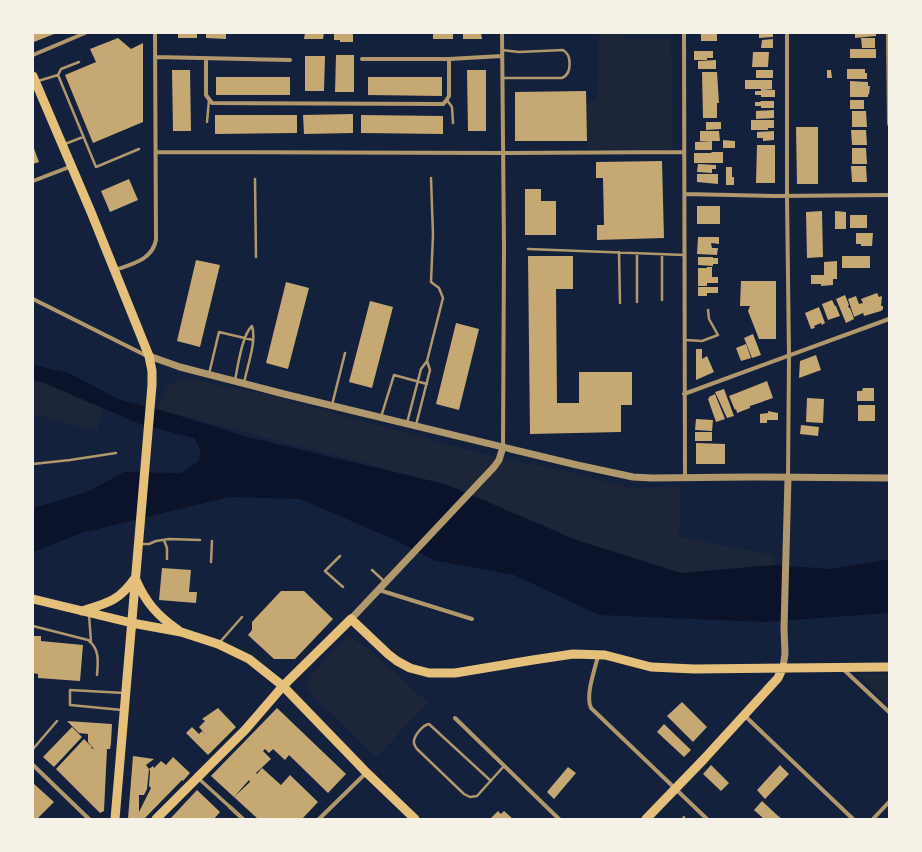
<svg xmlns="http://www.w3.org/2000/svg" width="922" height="852" viewBox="0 0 922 852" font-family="'Work Sans',sans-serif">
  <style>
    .green { fill: #1d2539 }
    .water { fill: #0b132b }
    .building { fill: #c6a872 }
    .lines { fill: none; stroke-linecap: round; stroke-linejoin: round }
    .service { stroke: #b1986c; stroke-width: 2.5 }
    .pedestrian { stroke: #b1986c; stroke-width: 3.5 }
    .minor { stroke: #b1986c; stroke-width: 4 }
    .tertiary { stroke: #b1986c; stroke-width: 7 }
    .primary { stroke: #e5c07b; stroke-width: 9 }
  </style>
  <rect width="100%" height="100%" fill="#14213d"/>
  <path class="green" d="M599,33H623V39H671L673,150L587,149L586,101H597Z
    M185,378L265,394L482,454L575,473L630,488L681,487L679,537L774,555V565L681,573L576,540L448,485L160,410C161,394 167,382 185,378Z
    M33,381L42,382L103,408L97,431L33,414Z
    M349,636L370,650L428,703L376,757L309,692C306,685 307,682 311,675Z
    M856,674H889V705Z"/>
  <path class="water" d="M33,365L69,373L120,400L160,410L248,437L448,485L576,540L681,573L774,565L831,569L889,559V613L763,622L599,615L514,575L433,560L395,540L300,499L229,497L81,533L33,552V508L87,492L124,472L180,473L199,461L200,449L194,438L140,424L42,382L33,381Z"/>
  <path class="building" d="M33,33H53L54,34L34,42Z
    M178,33H197V38H178Z
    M206,33H226V39L206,38Z
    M305,33H324L323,39H304Z
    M334,33H353V42H340V40H334Z
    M433,33H453V39H433Z
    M463,33H481L482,39H463Z
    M701,33H717V41H701Z
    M759,33H773V37L759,38Z
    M855,33H876V36L855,38Z
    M118,38L131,49L143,43V122L93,143L65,75L96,62L90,49Z
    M861,38H875V48H862Z
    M773,39V48H761L762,40Z
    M850,49H876V58H850Z
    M694,51H713V58H707V60H694Z
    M753,52H769L768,67H752Z
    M336,55H354V92H335Z
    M305,56H325L324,91H305Z
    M716,60V69H698V61Z
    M847,69H865V73H867V79H847Z
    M172,70H190L191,131H173Z
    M467,70H486V131H468Z
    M756,70H773V78H756Z
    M827,70H831L832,78H827Z
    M702,72H717L719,103H717V118H703Z
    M216,77H290V95H216Z
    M368,77H442V96L368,95Z
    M745,80H772V89H745Z
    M850,81L868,82V86H870L869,95L868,94V97H850Z
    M761,89L775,90V97H761V95H755V91H761Z
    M586,91L587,141H515V92Z
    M850,100H864V109H850Z
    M760,101H774V108H761V106H755V102H761Z
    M774,110V118L756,119V111Z
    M852,111H866L867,127H852Z
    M353,114V133L304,134L303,115Z
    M215,115H297V133L215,134Z
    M361,115L443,116V134L361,133Z
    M751,120H774V128H768V130H751Z
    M706,122H721V129L706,130Z
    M796,127H818V184H797Z
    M851,130H866L867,145H852Z
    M700,131H719L720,141H700Z
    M774,131V140L763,141V138H757V132Z
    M723,140L735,141V148H723Z
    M712,141V150H695V142Z
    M757,145H775V183H756Z
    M33,146L39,162L33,164Z
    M852,148H866L867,164H852Z
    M712,152H723V163H694V153H711Z
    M662,161L664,238L597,240V225H604L603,178H596V162Z
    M698,164L716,165V169H712V173L697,172Z
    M851,166H866L867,182H852Z
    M726,167H732V177H734V185H726Z
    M697,174H718V184L697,182Z
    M129,179L138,200L110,212L101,191Z
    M525,189H541V201H556V235H525Z
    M697,206H720V224H697Z
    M822,211L823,257L807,258L806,212Z
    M835,211L846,212V229H835Z
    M850,215H867V228H850Z
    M856,233H873L872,246H861V244H856Z
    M698,237H719V244L711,243L712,248H718L717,255L697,254Z
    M528,256H573V289H556L557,403H579V372H632V405H621V432L530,434Z
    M842,256H870V268H842Z
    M698,257H713V258H718V264H713V266L698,265Z
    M196,260L220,265L200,347L177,341Z
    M837,261V279H833V285L821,286V284H811V275H824V262Z
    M707,267H712V277H718V283H707V286H698V268H707Z
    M741,281H776V339H759L748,311L750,306H740Z
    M286,282L309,288L288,369L266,363Z
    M698,287H718V293H707V296H698Z
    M877,293L879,297L882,296L881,306H883V309L881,311L864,316L862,309L863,313L854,317L848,299L856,296L859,304L863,303L861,299Z
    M845,295L849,305L848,306L849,308H850L854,319L846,323L836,299Z
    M832,300L835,306H836L840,316L828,320L822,304Z
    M370,301L393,307L372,388L349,382Z
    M819,307L825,323L822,325L821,323L814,326L815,328L811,329L805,313Z
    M456,323L479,329L459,410L436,404Z
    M753,334L761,355L752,358L744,338Z
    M746,344L751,358L741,361L736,348Z
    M696,349H702V359L707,356L714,372L696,380Z
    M816,355L821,370L799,378L800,361Z
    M767,381L773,398L750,406V408L737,413L736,409L735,410L729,396Z
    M863,388H874V401H857V391H862Z
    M724,389L734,416L727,418L715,392Z
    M715,394L725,419L716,422L708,399L709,398V397Z
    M807,398L824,399L823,423L806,422Z
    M858,405H875V421H858Z
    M768,411L778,413V420H767V423H760V414L768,413Z
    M696,419L713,420L712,431L695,430Z
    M801,425L819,427L818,436L800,434Z
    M695,432H712V441H695Z
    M696,443L725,444V464H696Z
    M162,568L191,570L189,592H197L196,603L159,600Z
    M281,591H304L333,619L295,659H274L248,635L252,630V622Z
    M33,636H41V641L83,645L80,681L38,678V674L33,673Z
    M682,702L707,727L693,742L667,716Z
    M218,708L236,727L208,755L186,733L192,727L199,734L202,731L206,735L199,727L205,721L202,719Z
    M277,708L346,774L328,793L289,755L285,760L273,749L269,753L265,749L263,751L271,759L256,773L257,774L262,768L281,785L290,775L318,802L302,819H258L234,797L250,782L249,780L234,797L211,776Z
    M67,721L112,724L111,743L110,749H107L104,811L100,813L56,769L84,739L92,747L91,748L94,749L88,742V734L79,733Z
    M664,724L691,750L684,757L657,732Z
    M72,727L82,737L54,767L43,757Z
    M133,756L154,759L146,765L149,769L147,789L144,795H139V812L151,788L149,786L150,771L149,769L153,766L154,768L161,761L166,765L173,757L190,773L183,781L182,780L144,819H128Z
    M711,765L729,783L721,791L703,774Z
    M780,765L789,774L765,799L757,790Z
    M568,767L576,773L554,799L547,792Z
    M33,783L54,802L37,819H33Z
    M197,790L220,812L214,819H170Z
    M762,801L777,815L782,819H764L754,810Z
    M498,811L501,814L504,811L513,819H490Z"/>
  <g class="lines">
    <path class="service" d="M502,50L519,52L563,50C572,55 572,74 562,78H502
      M58,75L61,69L79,62
      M38,81L58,75L96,167L139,149
      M447,100L452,107L453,123
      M207,122L209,100
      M65,144L83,137
      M255,179L256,257
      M528,249L684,255
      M619,252L620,303
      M662,254V300
      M637,302V253
      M685,340L702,341L718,335L709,319L708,310
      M209,374L219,332L253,340
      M235,380C238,366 242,335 252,326C257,341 247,367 244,383
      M332,405L345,353
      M381,417L394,375L427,384
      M407,423L421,369L427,361L443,298L439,288L431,282L433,235L431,178
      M416,425L430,370L427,361
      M33,464L70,460L116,453
      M164,540L167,548V559
      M140,544H149L156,541L169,539L200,540
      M340,556L325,571L343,587
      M211,562L212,541
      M372,570L385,582
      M89,615L91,642
      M33,626L88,640C100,649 98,662 97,675
      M220,642L242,617
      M122,710L70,705V690L124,693
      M33,749L57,721
      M491,781L429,724C423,725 413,736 414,743C414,744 416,748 417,749L464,794L470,797L477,796L504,766
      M683,819L684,817"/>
    <path class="pedestrian" d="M198,778L230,807"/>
    <path class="minor" d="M502,33L504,247L503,447
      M684,33L685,477
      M787,33V196L789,356L788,478
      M888,33L889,124
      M33,55L85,33
      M155,57L290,60
      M206,58V95L212,103L443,104L446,101L449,96V59
      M362,59H449L502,56
      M156,152L502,153L684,152
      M33,181L72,166
      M685,194L775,196L889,195
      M115,270C132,264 152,260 156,240L155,33
      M33,299L147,356
      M684,394L889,319
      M379,590L472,619
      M598,656C595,669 585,696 591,708L707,819
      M843,669L889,712
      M745,716L853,819
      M455,718L559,819
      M33,765L89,819
      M230,807L243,819
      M319,819L366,773
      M873,819L889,802"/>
    <path class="tertiary" d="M149,356L180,367L284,394L577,465L633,477L652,478L749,477L889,478
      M351,619L494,467L499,460L503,447
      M783,667L785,654L784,628L788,478"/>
    <path class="primary" d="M33,76L91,212L149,356L152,371V385L115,819
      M136,580C146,603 158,616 178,630
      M33,599L132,623L181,632L218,644L249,659L283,686L366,772L415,819
      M82,611C108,603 119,601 135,578
      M156,819L245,730L283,686L351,619L388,654L397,661L410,668L429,673H455L533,660L573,654L605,655L651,667L694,669L889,667
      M646,819L704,759L778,678L783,667"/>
  </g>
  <rect width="922" height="852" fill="none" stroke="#f6f1e7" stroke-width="68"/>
</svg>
